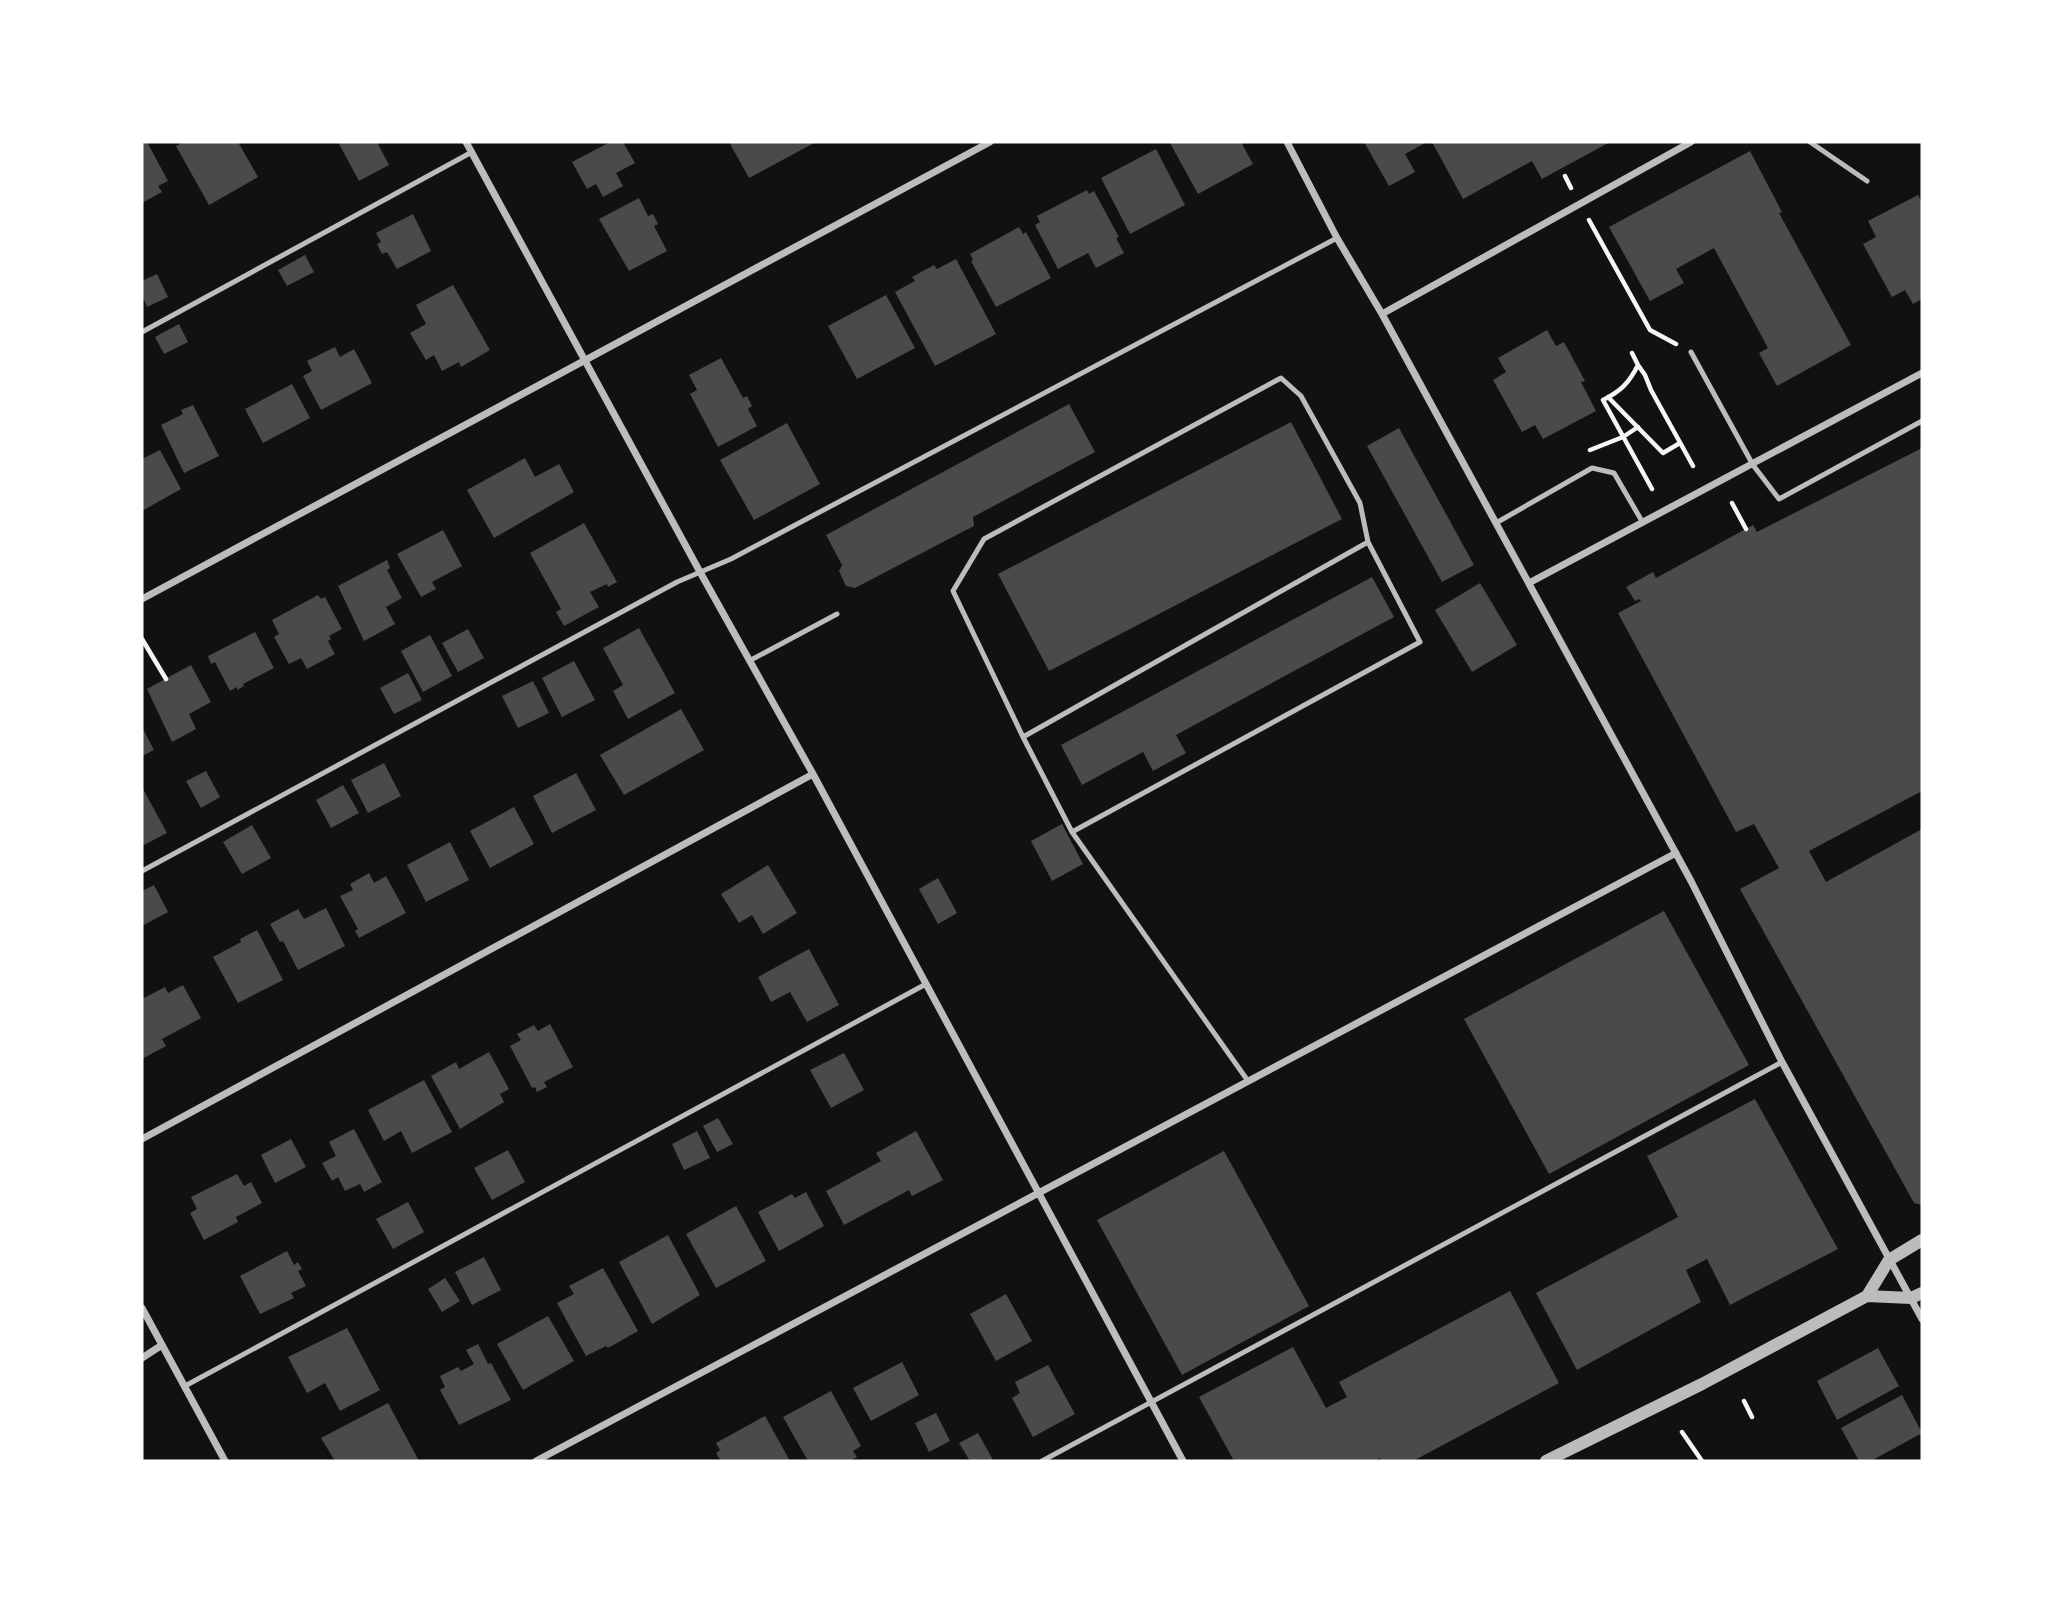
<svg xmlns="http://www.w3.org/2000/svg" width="2064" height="1603" viewBox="0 0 2064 1603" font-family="'Golos Text',sans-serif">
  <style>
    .building { fill: #4a4a4a }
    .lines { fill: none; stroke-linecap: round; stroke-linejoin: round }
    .path { stroke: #f5f5f5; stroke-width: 4.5 }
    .service { stroke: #bcbcbc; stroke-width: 5 }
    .minor { stroke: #bcbcbc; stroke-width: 7 }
    .tertiary { stroke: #bcbcbc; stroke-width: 12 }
  </style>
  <rect width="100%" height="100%" fill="#111"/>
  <path class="building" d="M147,142L168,181L158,186L162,192L142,203V145Z
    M184,142H238L258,177L209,205L176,146Z
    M338,142H377L389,165L359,181Z
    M610,142H623L635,163L616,173L623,186L603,197L596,184L587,189L572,162Z
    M729,142H816L749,178Z
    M1241,142L1253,164L1198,194L1170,143Z
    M1364,142H1427L1405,154L1415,172L1389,186Z
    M1432,142H1610L1542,179L1532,161L1463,199Z
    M1156,149L1185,205L1130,234L1101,178Z
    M1750,151L1782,212L1779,213L1851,345L1777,386L1759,353L1768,348L1714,248L1676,269L1684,283L1650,301L1609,227Z
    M1087,190L1089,194L1094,191L1119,237L1116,238L1124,253L1096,268L1088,253L1058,269L1035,225L1040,222L1037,216Z
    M1918,195L1922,203V299L1913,304L1905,290L1892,297L1863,244L1876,237L1868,221Z
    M639,198L648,216L653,214L658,224L654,226L667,251L629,271L599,219Z
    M413,214L431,251L397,269L387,252L382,254L377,244L381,242L376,233Z
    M1019,227L1023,234L1026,232L1051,278L996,307L971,261L973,260L970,254Z
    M305,255L314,272L287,286L278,270Z
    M956,259L996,334L935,366L895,292L915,281L912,277L934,265L937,269Z
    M157,274L168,297L147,307L142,295V281Z
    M453,285L490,350L461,367L459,362L442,371L434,355L426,360L410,333L426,324L416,305Z
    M886,295L915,348L857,379L828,326Z
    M179,324L188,342L164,354L155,337Z
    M1547,330L1556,346L1564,342L1585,381L1581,382L1596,411L1543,439L1535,425L1522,432L1493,380L1506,372L1498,358Z
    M335,347L340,357L354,349L372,383L321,410L303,376L312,371L307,361Z
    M721,358L743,398L747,396L752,406L748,409L757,426L718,447L690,394L697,390L689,375Z
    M292,384L310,418L263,443L245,409Z
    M1069,404L1095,452L973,517L974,526L968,529L855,588L846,586L839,571L842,565L826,535Z
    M193,405L219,456L184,473L161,425L183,414L181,410Z
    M1291,422L1342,519L1049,671L998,574Z
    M787,423L820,484L754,520L720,460Z
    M1399,428L1474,565L1442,582L1367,446Z
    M1922,448V791L1809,851L1826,882L1922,829V1205L1914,1203L1740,889L1779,868L1754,824L1736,832L1618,613L1641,601L1639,599L1635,601L1626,587L1653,572L1656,578L1753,525L1757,532Z
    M160,450L181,489L142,511V459Z
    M525,458L535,477L559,464L574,492L494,538L467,490Z
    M584,523L617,582L608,587L607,584L590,592L599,607L564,626L556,612L561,609L530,553Z
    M443,530L462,566L432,582L436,589L421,597L397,554Z
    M387,560L390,568L387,570L402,598L386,607L395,624L364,641L338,586Z
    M1372,577L1394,617L1176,735L1186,753L1153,771L1143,752L1082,785L1061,745Z
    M1480,583L1517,645L1472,672L1435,610Z
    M318,595L321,599L325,597L342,629L329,636L331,639L328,641L335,654L307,669L301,658L289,664L274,637L279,634L272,620Z
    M639,628L675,693L628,719L613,691L623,685L603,648Z
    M468,629L484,658L458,672L442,643Z
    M255,632L274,668L243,684L244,686L237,690V687L230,691L215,662L211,664L208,656Z
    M430,635L452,676L423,692L401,651Z
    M574,661L595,700L562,717L542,678Z
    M191,665L211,702L189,714L196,729L172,742L147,689Z
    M408,673L422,700L394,714L380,688Z
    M533,681L549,713L518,728L502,696Z
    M681,709L704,750L624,795L600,755Z
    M142,727L154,750L142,756Z
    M384,763L401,796L368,813L351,780Z
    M206,771L220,797L201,808L186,781Z
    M576,773L596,810L552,833L533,796Z
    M343,785L359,813L331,828L316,800Z
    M142,787L167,833L142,846Z
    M514,807L534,844L490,868L470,831Z
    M1062,824L1083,864L1052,881L1031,841Z
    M252,825L271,858L242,874L223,842Z
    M450,842L469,880L426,902L407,865Z
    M768,865L797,913L763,934L752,915L739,923L721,894Z
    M369,873L374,883L386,876L406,913L359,938L355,931L358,929L340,896L353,890L350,884Z
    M938,878L957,913L938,924L919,889Z
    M154,885L168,912L142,926V891Z
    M326,908L345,946L298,970L283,941L280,942L270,924L298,909L304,919Z
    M1664,911L1749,1065L1549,1174L1464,1019Z
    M257,930L283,980L238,1003L213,957L241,942L240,939Z
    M809,949L839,1005L807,1022L790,992L771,1002L758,977Z
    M183,985L201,1018L162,1039L166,1046L142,1059V999L165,987L168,993Z
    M550,1024L573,1067L544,1082L547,1087L537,1092L535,1087L532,1088L510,1046L521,1040L517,1034L534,1025L538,1031Z
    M489,1052L509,1089L500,1094L504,1102L460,1129L431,1076L456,1062L459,1069Z
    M844,1053L864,1090L831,1108L810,1070Z
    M424,1080L452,1132L412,1153L401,1131L384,1141L368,1110Z
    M1755,1099L1838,1249L1730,1305L1707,1259L1686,1270L1701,1302L1577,1370L1536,1293L1678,1217L1647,1156Z
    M718,1118L733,1144L717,1152L703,1126Z
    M354,1129L382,1182L364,1192L360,1184L345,1191L338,1177L332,1181L322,1163L336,1156L329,1142Z
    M697,1131L710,1158L684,1170L672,1144Z
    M916,1131L943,1180L912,1196L909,1190L844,1225L826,1191L881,1161L876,1153Z
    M291,1139L306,1167L275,1183L261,1155Z
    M508,1150L525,1182L492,1200L474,1168Z
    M1224,1151L1309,1306L1182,1375L1097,1220Z
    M237,1174L244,1186L251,1182L262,1203L236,1217L238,1222L204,1240L190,1213L197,1209L191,1197Z
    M806,1192L824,1226L779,1251L758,1212L792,1194L795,1198Z
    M408,1202L424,1232L393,1249L376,1219Z
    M736,1206L766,1261L716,1288L686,1234Z
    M668,1235L700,1295L652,1324L619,1262Z
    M287,1251L294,1265L298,1262L302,1269L298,1271L306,1286L291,1293L294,1298L260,1314L240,1276Z
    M484,1257L501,1290L472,1305L455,1272Z
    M603,1268L638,1331L608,1348L606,1346L586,1356L557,1303L574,1294L569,1286Z
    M445,1278L460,1301L442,1312L428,1289Z
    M1510,1291L1559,1383L1413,1461H1381L1380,1458L1374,1461H1234L1199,1397L1293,1347L1326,1408L1347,1397L1339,1382Z
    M1006,1294L1032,1341L996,1361L970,1314Z
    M548,1316L574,1361L523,1390L497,1344Z
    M347,1328L380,1390L340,1411L325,1383L307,1393L288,1357Z
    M478,1344L488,1364L491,1363L511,1400L459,1425L440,1390L445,1387L440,1376L458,1367L461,1371L474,1364L466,1350Z
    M1878,1348L1899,1386L1837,1420L1817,1381Z
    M902,1362L919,1395L871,1421L853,1388Z
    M1048,1365L1075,1414L1033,1437L1012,1398L1020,1393L1015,1382Z
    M831,1391L861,1446L853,1451L857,1457L850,1461H837L835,1459L831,1461H808L783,1417Z
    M1902,1395L1922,1433L1871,1461H1859L1841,1428Z
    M388,1403L419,1461H335L321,1438Z
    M936,1413L950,1441L929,1452L915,1423Z
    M765,1416L790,1461H721L716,1453L720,1450L716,1443Z
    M978,1433L993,1460L991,1461H970L959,1443Z"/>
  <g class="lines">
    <path class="path" d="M1565,176L1571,188
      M1589,220L1650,330L1676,344
      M1632,353L1638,365C1629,383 1621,391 1603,400L1652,489
      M1638,365L1645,375L1651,390L1693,466
      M1608,397L1663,453L1680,443
      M1590,450L1623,437L1638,427
      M1732,503L1746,529
      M142,639L166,679
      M1744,1401L1752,1417
      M1682,1432L1702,1461"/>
    <path class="service" d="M1810,142L1867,181
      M142,332L472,152
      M1691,352L1753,465L1779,499L1922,421
      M1496,523L1592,468L1614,473L1643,523
      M749,661L837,614
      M1023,737L1072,832L1248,1081
      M1072,832L1420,642L1368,542L1360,503L1301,396L1281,378L984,539L953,591L1023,737L1368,542
      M142,871L677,582L731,559L1337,238
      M185,1386L926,984
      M1042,1461L1782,1062"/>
    <path class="minor" d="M466,142L700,572L813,774L1183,1461
      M1287,142L1337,238L1382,314L1691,881L1782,1062L1922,1319
      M1382,314L1691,142
      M1529,583L1922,373
      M142,599L990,142
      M142,1139L813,774
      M142,1308L225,1461
      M142,1358L162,1345
      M536,1461L1676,853"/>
    <path class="tertiary" d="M1867,1296L1889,1260L1922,1240
      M1546,1461L1702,1384L1867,1296L1911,1298L1922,1293"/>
  </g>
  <rect width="2064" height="1603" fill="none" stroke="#ffffff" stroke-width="287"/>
</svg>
